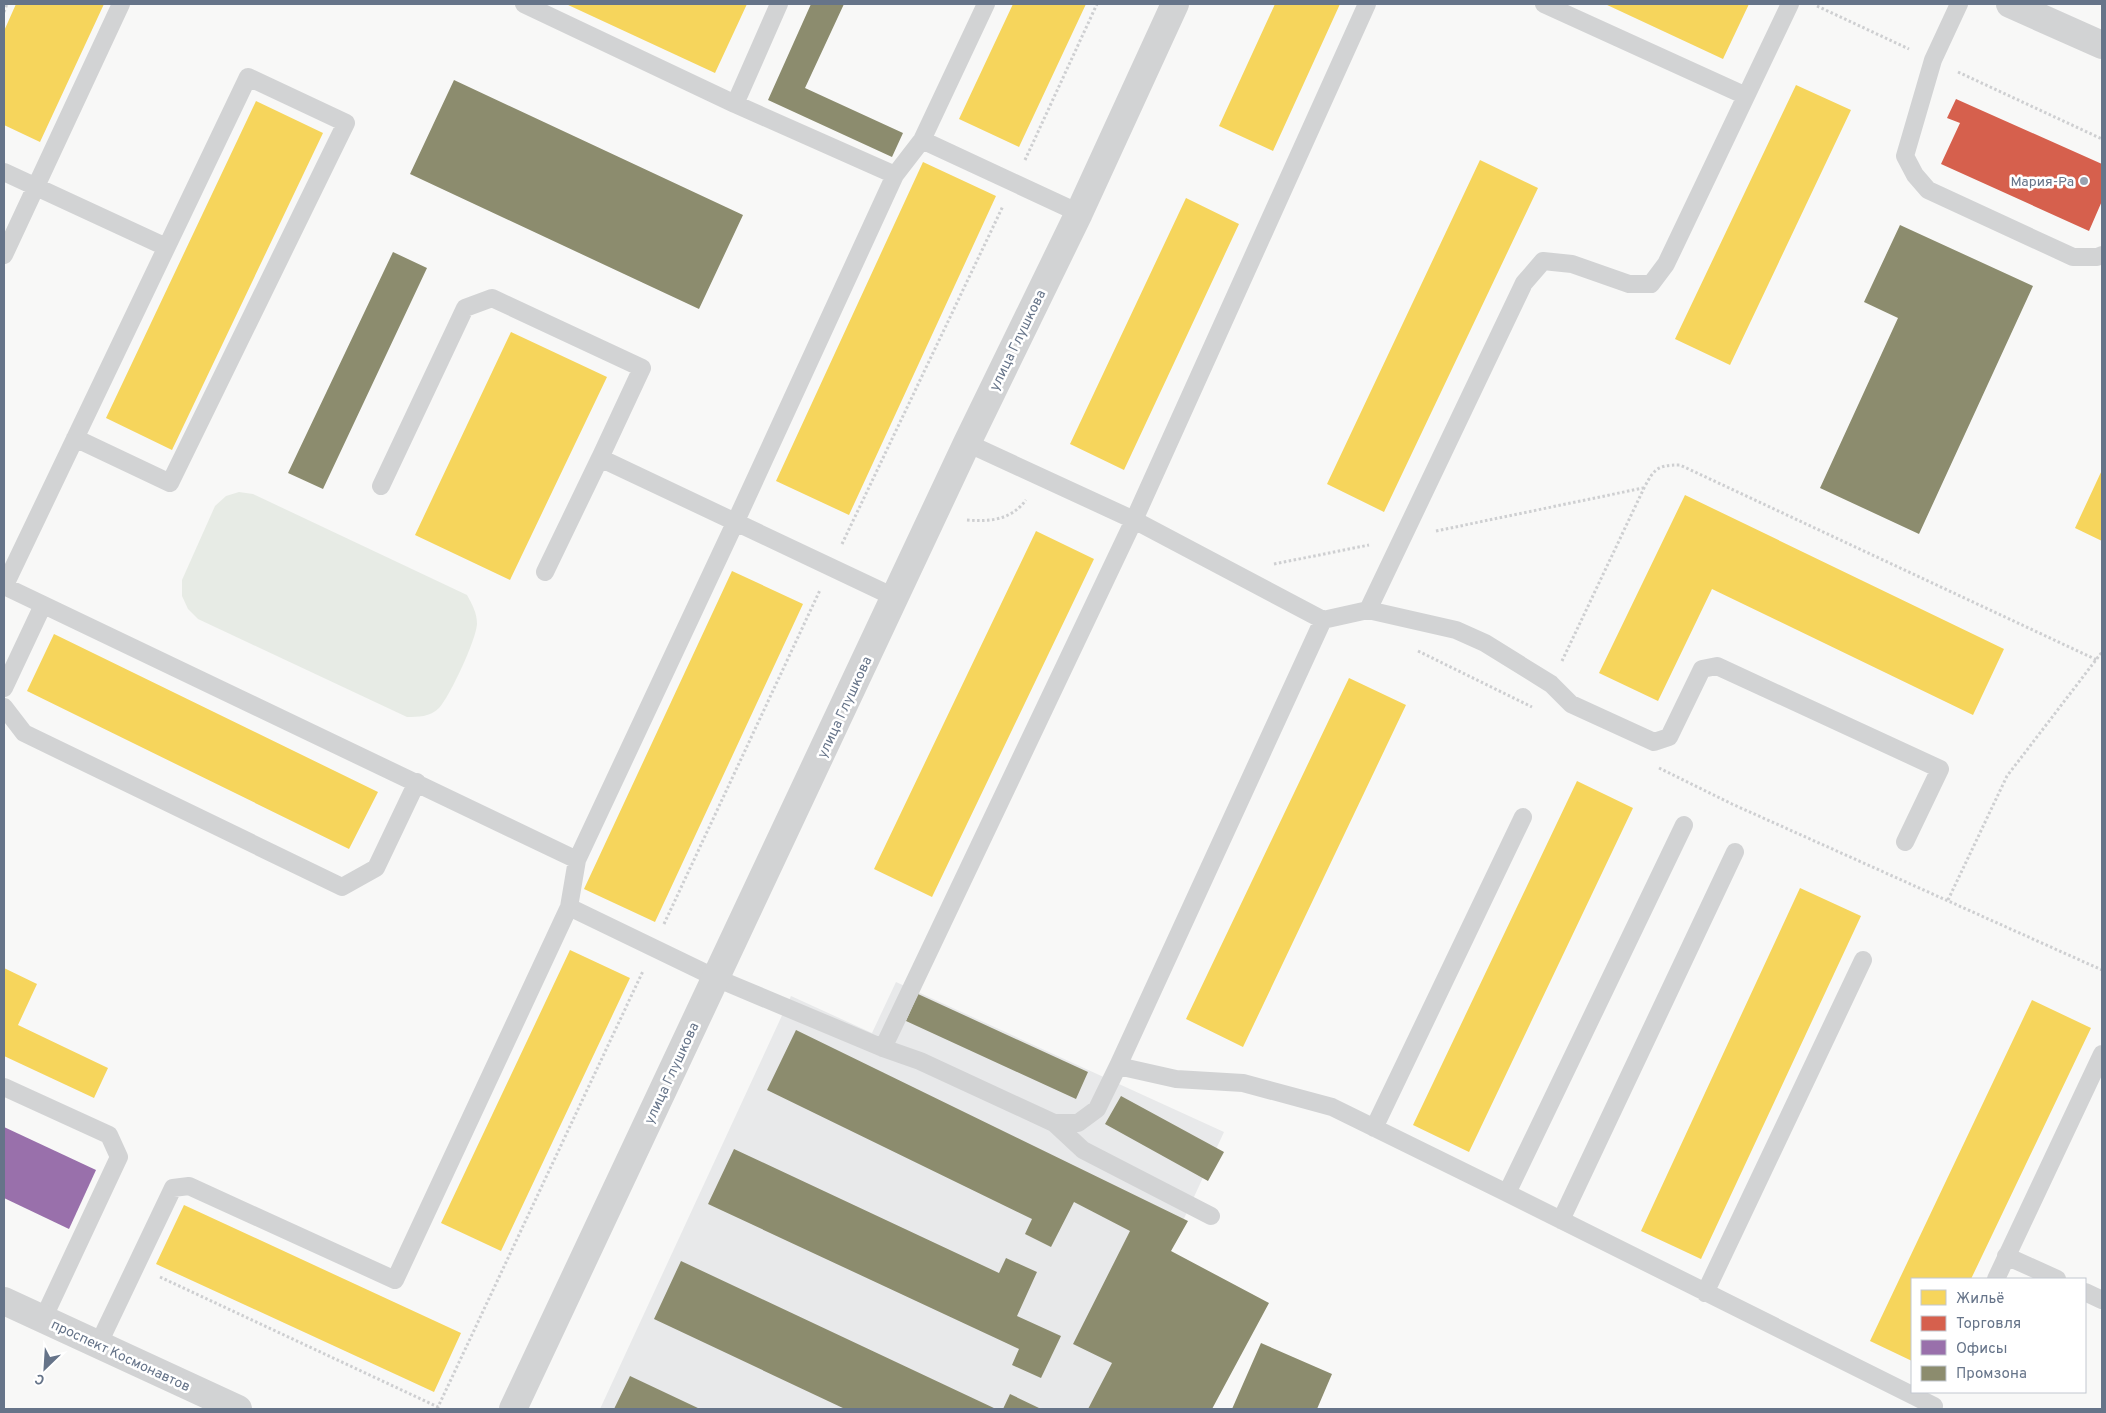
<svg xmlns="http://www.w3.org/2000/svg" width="2106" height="1413" viewBox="0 0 2106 1413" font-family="Overpass,sans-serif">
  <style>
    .built { fill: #e8e9ea }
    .green { fill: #e7ebe5 }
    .homes { fill: #f6d55c }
    .shops { fill: #d6604d }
    .offices { fill: #9970ab }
    .industry { fill: #8c8c6e }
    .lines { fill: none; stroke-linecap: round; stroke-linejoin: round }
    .path { stroke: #cecfd1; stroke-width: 3; stroke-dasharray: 2.5 2.5; stroke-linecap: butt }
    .service { stroke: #d2d3d4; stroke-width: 18 }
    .minor { stroke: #d2d3d4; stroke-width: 28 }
    .tertiary { stroke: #d2d3d4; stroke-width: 28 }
    .poi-dot { fill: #99a2b0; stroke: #fff; stroke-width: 2 }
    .labels { text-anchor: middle; stroke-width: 5; stroke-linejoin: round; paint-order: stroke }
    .poi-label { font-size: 14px; fill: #667489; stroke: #fff; text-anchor: end }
    .street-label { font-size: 14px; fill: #667489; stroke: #fff }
  </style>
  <rect width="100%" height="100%" fill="#f8f8f7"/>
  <path class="built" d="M896,982L1224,1132L1096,1409H600L791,996L872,1033Z"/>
  <path class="green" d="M239,492L253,494L467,595C472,604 477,613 477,624C476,640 450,696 439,708C430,717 418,717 407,717L198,619L188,609L182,596V580L215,506L226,496Z"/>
  <path class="homes" d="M16,4H104L40,142L4,125V31Z
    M566,4H747L715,73Z
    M1013,4H1086L1019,147L959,119Z
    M1275,4H1340L1273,151L1219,126Z
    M1605,4H1749L1723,59Z
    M1796,85L1851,110L1730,365L1675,339Z
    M256,101L323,133L172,450L106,418Z
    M1480,160L1538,188L1384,512L1327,484Z
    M923,162L996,196L849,515L776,481Z
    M1186,198L1239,224L1124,470L1070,444Z
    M511,332L607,377L510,580L415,535Z
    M2102,470V541L2075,528Z
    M1685,495L2004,649L1973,715L1712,589L1658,701L1599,673Z
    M1036,531L1094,559L932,897L874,869Z
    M732,571L803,604L655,922L584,889Z
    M54,634L378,792L349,849L27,691Z
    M1349,678L1406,705L1243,1047L1186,1019Z
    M1577,781L1633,808L1469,1152L1413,1125Z
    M1800,888L1861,916L1701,1259L1641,1231Z
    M570,950L630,978L501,1251L441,1223Z
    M4,968L37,984L18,1025L108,1068L94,1098L4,1056Z
    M2032,1000L2091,1028L1971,1279H1912V1361L1870,1341Z
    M184,1205L461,1333L434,1392L156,1264Z"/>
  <path class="shops" d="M1956,99L2102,164V201L2089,231L1941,164L1960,123L1947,118Z"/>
  <path class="offices" d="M4,1127L96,1170L69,1229L4,1198Z"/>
  <path class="industry" d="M811,4H844L805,88L903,133L892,157L768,100Z
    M454,80L743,215L699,309L410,174Z
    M1900,225L2033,286L1919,534L1820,488L1898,318L1864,302Z
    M393,252L427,268L323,489L288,473Z
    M918,994L1088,1072L1076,1099L906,1021Z
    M796,1030L1188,1221L1171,1251L1269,1303L1212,1409H1088L1112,1363L1073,1344L1130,1231L1074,1202L1051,1247L1025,1234L1032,1219L767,1090Z
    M1121,1096L1224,1152L1208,1181L1105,1124Z
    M734,1149L999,1273L1006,1258L1037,1272L1017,1316L1061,1336L1041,1378L1012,1365L1019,1349L708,1204Z
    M681,1261L996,1409H845L654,1319Z
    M1261,1343L1332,1374L1317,1409H1232Z
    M630,1376L700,1409H614Z
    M1010,1394L1039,1408L1038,1409H1003Z"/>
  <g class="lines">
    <path class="path" d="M1817,6L1909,49
      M4,12L7,4
      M1958,72L2102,139
      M1025,160L1097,4
      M967,520C990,522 1011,520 1026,500
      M1436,531L1643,488
      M842,544L1003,206
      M1274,564L1369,545
      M1418,651L1532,707
      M1562,661L1644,488C1654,469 1657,465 1680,465L2097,660
      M1659,768L1732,804L2102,970
      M1948,900L2007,776L2102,652
      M664,924L820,590
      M160,1277L438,1407L643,971"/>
    <path class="service" d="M524,4L735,104L895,175
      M1544,4L1746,96
      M1959,4L1933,60L1905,156L1915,175L1928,190L2073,257H2097L2102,255
      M735,104L779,4
      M922,140L1079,213
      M4,172L166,247
      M4,255L121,4
      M967,443L1134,520L1323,620L1368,610L1524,283L1543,261L1572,264L1629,284H1651L1666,264L1790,4
      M381,486L465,308L492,298L642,368L600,458L896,598
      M545,572L600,458
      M4,586L577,860L569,907L716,978L883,1048L920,1061L1054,1123H1078L1097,1109L1118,1066L1176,1079L1243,1083L1332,1107L1507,1193
      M4,587L248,77L346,123L170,483L75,438
      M1368,610L1456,630L1485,643L1551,684L1571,704L1654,742L1669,737L1702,669L1717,666L1940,769L1905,842
      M4,688L43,605
      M4,707L24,733L342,887L376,868L417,782
      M1684,825L1507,1193L1934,1406
      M577,860L735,523L895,175L922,140L986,4
      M883,1048L1134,520L1367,4
      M1118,1066L1323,620
      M4,1087L109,1135L119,1157L43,1319
      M1054,1123L1083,1150L1211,1216
      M1374,1128L1523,817
      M1561,1220L1735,852
      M2006,1256L2057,1279
      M1996,1279L2102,1054
      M2085,1292L2102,1300
      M1705,1293L1863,960
      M98,1345L173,1188L189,1186L395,1280L569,907"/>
    <path class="minor" d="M513,1409L967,443L1079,213L1175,4"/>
    <path class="tertiary" d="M2010,4L2102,45
      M4,1301L238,1409"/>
  </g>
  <circle class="poi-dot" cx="2084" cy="181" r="5"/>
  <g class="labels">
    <g class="poi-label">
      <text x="2074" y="186">Мария-Ра</text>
    </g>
    <g class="street-label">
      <text transform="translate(1017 340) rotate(-64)" y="5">улица Глушкова</text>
      <text transform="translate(844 707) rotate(-65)" y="5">улица Глушкова</text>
      <text transform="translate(671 1073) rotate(-65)" y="5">улица Глушкова</text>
      <text transform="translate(121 1355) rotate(25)" y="5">проспект Космонавтов</text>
    </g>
  </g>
  <rect width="2106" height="1413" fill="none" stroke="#667489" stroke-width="10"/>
  <rect x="1911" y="1278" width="175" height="115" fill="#ffffff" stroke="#c2c7d0"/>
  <rect x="1921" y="1290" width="25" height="15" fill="#f6d55c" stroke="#c2c7d0"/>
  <text x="1956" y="1303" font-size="15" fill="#667489">Жильё</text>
  <rect x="1921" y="1316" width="25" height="15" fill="#d6604d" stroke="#c2c7d0"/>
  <text x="1956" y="1328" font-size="15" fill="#667489">Торговля</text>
  <rect x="1921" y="1340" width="25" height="15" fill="#9970ab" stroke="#c2c7d0"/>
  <text x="1956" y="1353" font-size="15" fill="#667489">Офисы</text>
  <rect x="1921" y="1366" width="25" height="15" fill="#8c8c6e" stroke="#c2c7d0"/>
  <text x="1956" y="1378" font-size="15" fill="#667489">Промзона</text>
  <g transform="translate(45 1368) rotate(205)" stroke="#ffffff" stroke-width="4" paint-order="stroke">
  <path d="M0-4L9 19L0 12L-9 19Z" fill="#667489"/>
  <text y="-8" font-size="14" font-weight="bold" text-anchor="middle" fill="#667489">С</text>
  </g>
</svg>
